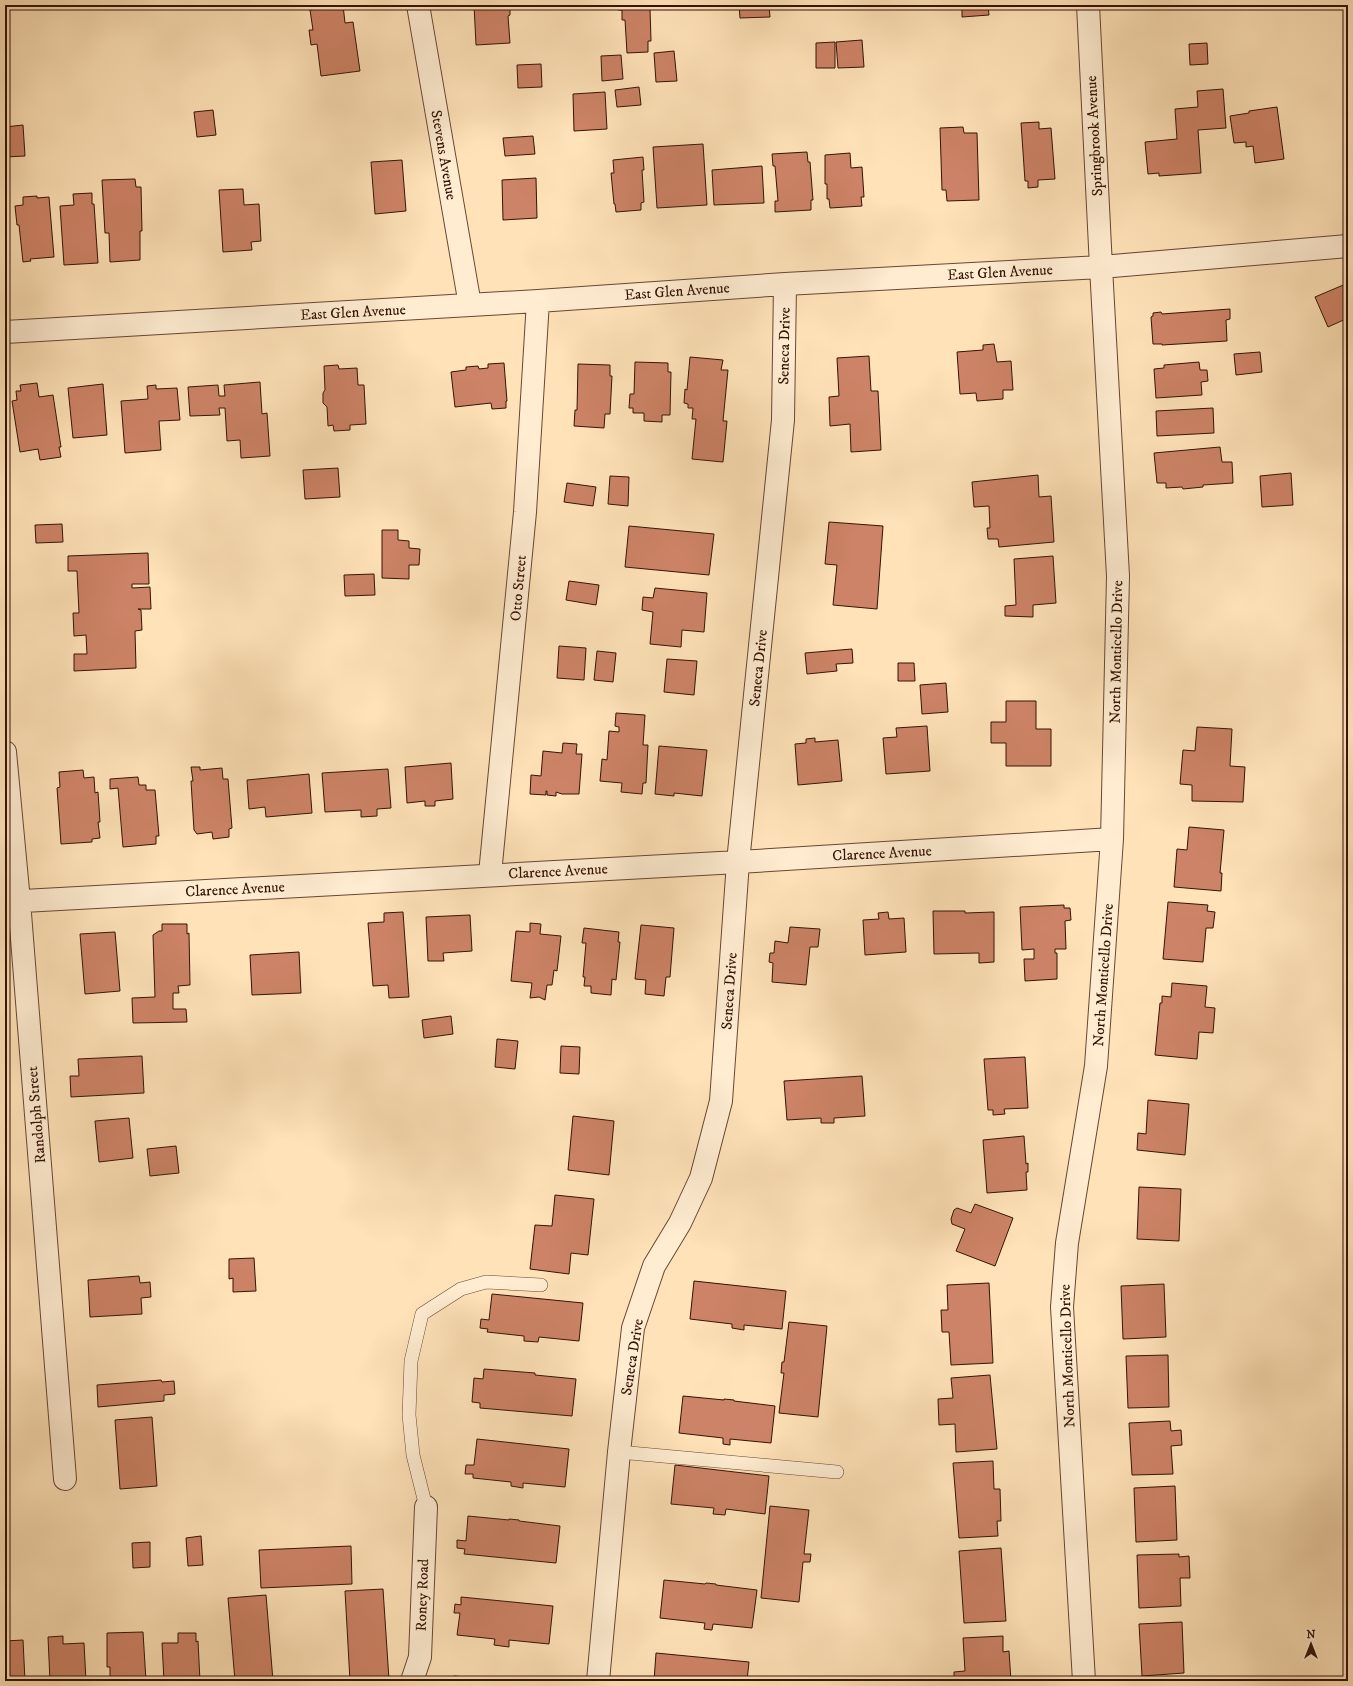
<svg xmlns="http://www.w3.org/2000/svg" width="1353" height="1686" viewBox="0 0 1353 1686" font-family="'IM FELL DW Pica',serif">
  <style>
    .building { fill: #cd8367; stroke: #341305 }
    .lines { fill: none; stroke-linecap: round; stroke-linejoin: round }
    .lane-casing { stroke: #674732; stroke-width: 14 }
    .street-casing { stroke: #674732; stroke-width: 24 }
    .lane { stroke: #ffecd1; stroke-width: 13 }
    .street { stroke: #ffecd1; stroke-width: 22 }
    .labels { text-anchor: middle; stroke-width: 3; stroke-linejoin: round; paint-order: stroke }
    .street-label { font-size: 15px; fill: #341305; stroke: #ffecd1 }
  </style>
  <rect width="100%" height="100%" fill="#ffe2b8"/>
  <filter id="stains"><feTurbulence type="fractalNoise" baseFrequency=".005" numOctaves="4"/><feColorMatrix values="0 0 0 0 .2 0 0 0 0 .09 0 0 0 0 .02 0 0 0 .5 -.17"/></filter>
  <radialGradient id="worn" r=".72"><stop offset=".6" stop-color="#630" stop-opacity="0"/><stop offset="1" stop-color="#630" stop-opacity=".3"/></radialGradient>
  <path class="building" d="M343,5L345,23L353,22L360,71L321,76L317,44L311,45L309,30H313L310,10Z
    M474,5H510V15L508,16L510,43L476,45Z
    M525,5H541V6L525,8Z
    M571,5H606V6L571,8Z
    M618,5H657V9H650L651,41H648V52L627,53L625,20H622V10H618Z
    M676,5H714L677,7Z
    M739,5H769L770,17L740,18Z
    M899,5H916V7L900,8Z
    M962,5H988L989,15L962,17Z
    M862,40L864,67L838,68L836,42Z
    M835,42V68H816V43Z
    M1207,43L1208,64L1190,65L1189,44Z
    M674,51L677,81L656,82L654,53Z
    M621,55L623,79L602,81L601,56Z
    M541,64L542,87L518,88L517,65Z
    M639,87L641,105L617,107L615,90Z
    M1223,89L1226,128L1198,130L1201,173L1159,176V173L1148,174L1145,142L1177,139L1175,109L1198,107L1197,91Z
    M605,92L607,129L574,131L573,94Z
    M1277,107L1284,159L1255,163L1253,146L1246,147V142L1234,143L1230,116L1249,113V111Z
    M213,110L216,135L197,137L194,112Z
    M1039,122V129L1051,128L1055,179L1038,180V187L1028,188V181H1025L1021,123Z
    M23,125L25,156L5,157V127Z
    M963,127L964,133H977L979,200L947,201L946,190H942L940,128Z
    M533,136L535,154L505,156L503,138Z
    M703,144L707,205L657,208L653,147Z
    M807,152L808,162H810L813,200H811V210L775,212V201H778L775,166H773L772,154Z
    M850,153L851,168L862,167L864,197H861L862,206L830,208L829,199H827V184H825V155Z
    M643,157L644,170H642L644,202L641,203V210L616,212L615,204H614L611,173H614L613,160Z
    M402,160L406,211L375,214L371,162Z
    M762,166L764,203L714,205L712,170Z
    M536,178L537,218L503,220L502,180Z
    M135,179L136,187H141L142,231H140V260L110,262L109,233H105L102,180Z
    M243,189L244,205L259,204L261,241L251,242L252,250L223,252L219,190Z
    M92,193V204H94L98,263L64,265L60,206L74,205L73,194Z
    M37,196V198L49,197L54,257L30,259L31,261L23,262L19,225H17L15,206L23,205V197Z
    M1348,283V318L1328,327L1315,297Z
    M1230,309V319L1226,320L1227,341L1162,345V344H1153L1151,317L1153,316V313L1161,312L1162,314Z
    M994,344L997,362L1011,361L1013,390H1003V399L977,401L976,393L960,394L957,352L983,350V345Z
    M1260,352L1262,372L1236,375L1234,354Z
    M869,356L871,391H878L881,450L851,452L850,424L830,426L829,397L839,396L837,358Z
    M690,357L723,360L721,370H728L723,421H727L723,462L692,459L696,419H692L693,408H688V404L684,403L685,389L687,390Z
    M635,362L668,363V372H671L670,415H662V422L644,421V413H633V408H629L630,394H634Z
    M1199,362L1200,370H1207L1208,381L1201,382L1202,395L1156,398L1154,369L1164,368V365Z
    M504,363L507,401H506V408L492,409L491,403L455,407L451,372L466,370V367L478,366L479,369L488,368V364Z
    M578,364L610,365V376H612L610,414H605L604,428L574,426L575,410H577Z
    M338,365L339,369L357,368L358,385H364L366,424L350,425V430L334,431L333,425L328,426L327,407L323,403V393L325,390L324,366Z
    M260,382L262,414L267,413L270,456L241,458L240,440L227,441L225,408H219L220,415L190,416L188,387L218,385L219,396H225L224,385Z
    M37,383L39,397L53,395L61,447H59L61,457L40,460L38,449L20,452L12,401L17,400L16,391H21L20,385Z
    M103,384L107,435L73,438L68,388Z
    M156,385V389L177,388L180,420L159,421L161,450L125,453L121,401L148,399L147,386Z
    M1213,408L1214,433L1157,436L1156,411Z
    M1220,447L1222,462H1232L1233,483L1203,485V487L1183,489L1182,487L1166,488V483H1157L1154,453Z
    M338,468L340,497L305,499L303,470Z
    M1291,473L1293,505L1262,507L1260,476Z
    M1038,475L1039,497L1051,496L1054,542L999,547L998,539H988L987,528H990L989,506L974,507L972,482Z
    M610,476L629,477L628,506L608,504Z
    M567,483L596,487L593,506L564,502Z
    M829,522L883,526L877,609L833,605L837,565L825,564Z
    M62,524L63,542L36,543L35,525Z
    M629,526L714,534L709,575L625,567Z
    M382,530H398V540L409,541V548L420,549L419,565H409V579L382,578Z
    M148,553L149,584H132V588L150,587L151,609H138L141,610L142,630L135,631L136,668L74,671V654H87L86,635L74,636L73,613H79L77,571H68V556Z
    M1053,556L1056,603L1033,605V617L1005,616V606L1016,605L1014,559Z
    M374,574L375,595L345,596L344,575Z
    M569,581L599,585L596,605L566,600Z
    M655,588L707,593L704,632L682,630L681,647L650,644L653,612L642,610L643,597L653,598Z
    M559,646L586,648L584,680L557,678Z
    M852,649L853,663L836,664L837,671L807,674L805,653Z
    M597,651L616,653L613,682L594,680Z
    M667,659L697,661L694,695L664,692Z
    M898,663H914L915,681H898Z
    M946,683L948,712L922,714L920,685Z
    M1006,701H1036V729H1051V766H1006V743H991V722H1006Z
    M616,713L645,715L643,745H648L646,783H643L642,794L621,792L622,783L600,781L602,759L607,760L609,731L619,732V727L615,726Z
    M927,726L930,771L886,774L883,738L897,737L896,728Z
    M1197,727L1232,729L1230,766L1245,767L1243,802L1192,801V785L1180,784L1183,750L1195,751Z
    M815,738V742L838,740L842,781L798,785L795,744L806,743V739Z
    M563,743L577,744L576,754H582L579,794H562L556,792V796L547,795V791H546V795L530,794L531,775L541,776L543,751L562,753Z
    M659,746L707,750L702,796L674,793V796L655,794Z
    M451,763L453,799L435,801V806H425V801L407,803L405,767Z
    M191,767H200V770L222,768L223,779H228L232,828L229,829V837L213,839L212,832L197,834L194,830L191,781H193Z
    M388,769L391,808L377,809V816L361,817V810L325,812L322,773Z
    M83,770L84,778L94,777L95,793L98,792L100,822H98L100,838L92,839V842L61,844L57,788L60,787L59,772Z
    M309,774L312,813L266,817L265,807L249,809L247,780Z
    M138,777L139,785H146V790H155L159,836H156V844L123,847L118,788L110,789V779Z
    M1189,827L1224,830L1220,873H1222L1221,891L1174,887L1177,849L1187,850Z
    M1168,902L1208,905L1207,911L1215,912L1213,928H1206L1203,962L1163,959Z
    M1064,905V908H1070L1071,920L1065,921L1066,949H1055V953H1057V979L1025,981L1024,959H1034V949L1022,950L1020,907Z
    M933,911H965V913L994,912V962L979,963V953L934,954Z
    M403,912L409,997L389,998L388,985L373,986L368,923L384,922V913Z
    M888,912L889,919L904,918L906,952L865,955L863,920L879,919L878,913Z
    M470,915L472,951L443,953L444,961H428L426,917Z
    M530,923L541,924L540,934L561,936L557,971L554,970L552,985H547L545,1000L539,997L530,998L532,983L511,981L516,931L530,932Z
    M162,924H187V934L189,933L190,985L178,986L179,993H173V1009H186L187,1022L133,1023L132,998L155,997L153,935L159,931H162Z
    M641,925L674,928L670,977H666L664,996L645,994L646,980L635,979Z
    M790,927L820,929L818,947H810L806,985L772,982L773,963L769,962L770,953H774L775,941L788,943Z
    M584,928L619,932L618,942H620L616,980L612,979L611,995L591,993V986H584L585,977H583L586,943H582Z
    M115,932L120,991L85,994L80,934Z
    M299,952L301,993L252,995L250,955Z
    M1172,983L1207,986L1205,1007L1215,1008L1213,1033L1199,1032L1197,1059L1155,1055L1160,1003H1162V996L1171,997Z
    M451,1016L453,1034L424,1038L422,1020Z
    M497,1039L518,1041L515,1069L495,1067Z
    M561,1046L580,1047L579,1074L560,1073Z
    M142,1056L144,1093L71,1097L70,1076H79L78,1059Z
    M1025,1057L1028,1108L1004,1109L1005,1114L993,1115V1110H988L984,1059Z
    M862,1076L865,1116L834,1118V1123H821V1118L787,1120L784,1081Z
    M1148,1100L1189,1104L1185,1155L1137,1150L1138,1133L1146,1134Z
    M573,1116L614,1121L609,1175L568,1170Z
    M129,1118L133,1158L99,1162L95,1121Z
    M1024,1136L1026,1164L1028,1163V1172H1026L1027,1190L987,1193L983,1140Z
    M176,1146L179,1173L150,1176L147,1149Z
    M1139,1187L1181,1189L1179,1241L1137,1239Z
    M555,1195L594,1199L588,1255L571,1253L569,1274L530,1269L535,1225L552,1226Z
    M975,1204L1013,1218L995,1266L956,1251L965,1229L952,1224L951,1219L954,1210L957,1208L971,1213Z
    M254,1258L256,1291L233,1292V1278L229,1279V1259Z
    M139,1276L140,1283L150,1282L151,1297L141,1298L142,1314L90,1317L88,1280Z
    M694,1281L786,1291L782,1329L744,1325V1330L732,1328V1324L690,1319Z
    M989,1283L993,1363L951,1365L949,1332H942L941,1310H948L947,1285Z
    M1164,1284L1166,1337L1123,1339L1121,1286Z
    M492,1294L583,1303L579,1341L539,1337L538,1342L524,1341V1336L487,1332L488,1329L480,1328L481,1319L489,1320Z
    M789,1322L827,1326L818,1417L779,1413L784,1373H781L782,1362H784Z
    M1168,1355L1169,1407L1128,1408L1126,1356Z
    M484,1369L535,1373V1375L576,1379L572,1416L480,1408V1403L472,1402L474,1378L483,1379Z
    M990,1375L997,1449L956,1452L955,1424L939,1425L938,1399L953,1398L951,1378Z
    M161,1380L162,1382L174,1381L175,1394L164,1395V1401L98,1407L97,1385Z
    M683,1396L724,1400V1399L734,1400V1401L775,1406L771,1443L730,1439V1445L723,1444V1438L679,1433Z
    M152,1417L157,1486L120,1489L115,1420Z
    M1170,1421L1171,1431L1181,1430L1182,1445L1171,1446L1173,1474L1132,1475L1129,1423Z
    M477,1439L569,1449L565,1487L523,1483V1488L511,1486V1482L473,1478V1474H465L466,1465H474Z
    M993,1461L994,1489H1000L1001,1521H997L998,1536L959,1538L953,1463Z
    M675,1465L769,1476L765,1514L726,1509L725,1515L713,1514L714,1508L671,1504Z
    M1175,1486L1177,1540L1136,1542L1134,1488Z
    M770,1506L809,1510L804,1554H811L810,1562H803L799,1602L761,1598Z
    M468,1516L509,1520V1519L519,1520V1521L560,1526L556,1563L464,1554L465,1549L457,1548V1540L466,1541Z
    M201,1536L203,1565L188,1566L186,1538Z
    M150,1542V1567L133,1568L132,1543Z
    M351,1546L352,1584L261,1588L259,1550Z
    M1001,1548L1006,1621L964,1623L959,1551Z
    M1179,1554V1557L1189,1556L1190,1578H1180L1181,1606L1139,1608L1137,1555Z
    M664,1580L705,1584L706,1583L716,1584V1585L757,1590L752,1628L713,1624L712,1630L704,1629L705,1623L660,1618Z
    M383,1589L389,1680L350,1681L345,1591Z
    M266,1595L273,1681H235L228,1598Z
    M461,1597L553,1606L549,1644L509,1640V1647L494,1645L495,1639L457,1635L460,1613H454L455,1604L461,1605Z
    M1182,1622L1184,1673L1142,1676L1139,1624Z
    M143,1632L146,1681H110V1667H107V1633Z
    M178,1633H196V1642L198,1641L200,1681H164L162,1643H178Z
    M63,1636V1644L84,1643L86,1681H50L48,1637Z
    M1003,1636V1652L1009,1651L1011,1681H954V1672L965,1671L963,1638Z
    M23,1640L25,1681H5V1641Z
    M656,1653L749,1662L747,1681H654Z
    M454,1676L494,1680V1679H505V1681H454Z"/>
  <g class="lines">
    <defs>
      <path id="lane" d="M619,1452L837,1472
        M426,1507L413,1455L409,1415L411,1361L422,1314L461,1289L486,1282L541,1285"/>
      <path id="street" d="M418,5L470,305
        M5,332L538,301L785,284L1101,267L1348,246
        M5,752L19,901L65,1479
        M490,874L525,512L538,301
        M5,902L738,862L1112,839
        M412,1681L420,1657L426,1507
        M598,1681L619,1452L633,1328L654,1266L680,1223L701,1178L721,1101L738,862L783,420L785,284
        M1084,1681L1062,1307L1067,1243L1096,1066L1112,839L1118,576L1101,267L1088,5"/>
    </defs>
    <use href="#lane" class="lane-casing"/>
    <use href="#street" class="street-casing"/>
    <use href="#lane" class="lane"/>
    <use href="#street" class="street"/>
  </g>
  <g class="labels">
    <g class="street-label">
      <text transform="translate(1094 136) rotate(-93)" y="5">Springbrook Avenue</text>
      <text transform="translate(444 155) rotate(80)" y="5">Stevens Avenue</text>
      <text transform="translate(1000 272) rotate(-3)" y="5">East Glen Avenue</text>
      <text transform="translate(677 291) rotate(-4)" y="5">East Glen Avenue</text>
      <text transform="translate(353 312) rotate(-3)" y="5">East Glen Avenue</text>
      <text transform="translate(784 346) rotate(-89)" y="5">Seneca Drive</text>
      <text transform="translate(518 588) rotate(-85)" y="5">Otto Street</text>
      <text transform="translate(1116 652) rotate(-89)" y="5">North Monticello Drive</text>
      <text transform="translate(758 668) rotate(-84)" y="5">Seneca Drive</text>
      <text transform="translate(882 853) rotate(-3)" y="5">Clarence Avenue</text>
      <text transform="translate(558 871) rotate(-3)" y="5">Clarence Avenue</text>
      <text transform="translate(235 889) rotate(-3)" y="5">Clarence Avenue</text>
      <text transform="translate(1103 975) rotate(-86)" y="5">North Monticello Drive</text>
      <text transform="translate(729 991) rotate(-86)" y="5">Seneca Drive</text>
      <text transform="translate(36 1115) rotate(-95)" y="5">Randolph Street</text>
      <text transform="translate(1067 1356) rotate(-92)" y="5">North Monticello Drive</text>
      <text transform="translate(632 1357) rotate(-81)" y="5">Seneca Drive</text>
      <text transform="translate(422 1595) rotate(-88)" y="5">Roney Road</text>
    </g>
  </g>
  <rect width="1353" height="1686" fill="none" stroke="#ffe2b8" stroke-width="20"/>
  <rect x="6" y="6" width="1341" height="1674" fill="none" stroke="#341305" stroke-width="2"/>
  <rect x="10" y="10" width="1333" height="1666" fill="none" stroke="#341305"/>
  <g transform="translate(1311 1644)" stroke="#ffecd1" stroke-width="3" paint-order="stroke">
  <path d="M0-3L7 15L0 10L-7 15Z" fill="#341305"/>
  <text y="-6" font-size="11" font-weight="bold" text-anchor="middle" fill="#341305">N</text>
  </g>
  <rect width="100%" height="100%" filter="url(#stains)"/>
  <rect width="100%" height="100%" fill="url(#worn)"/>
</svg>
